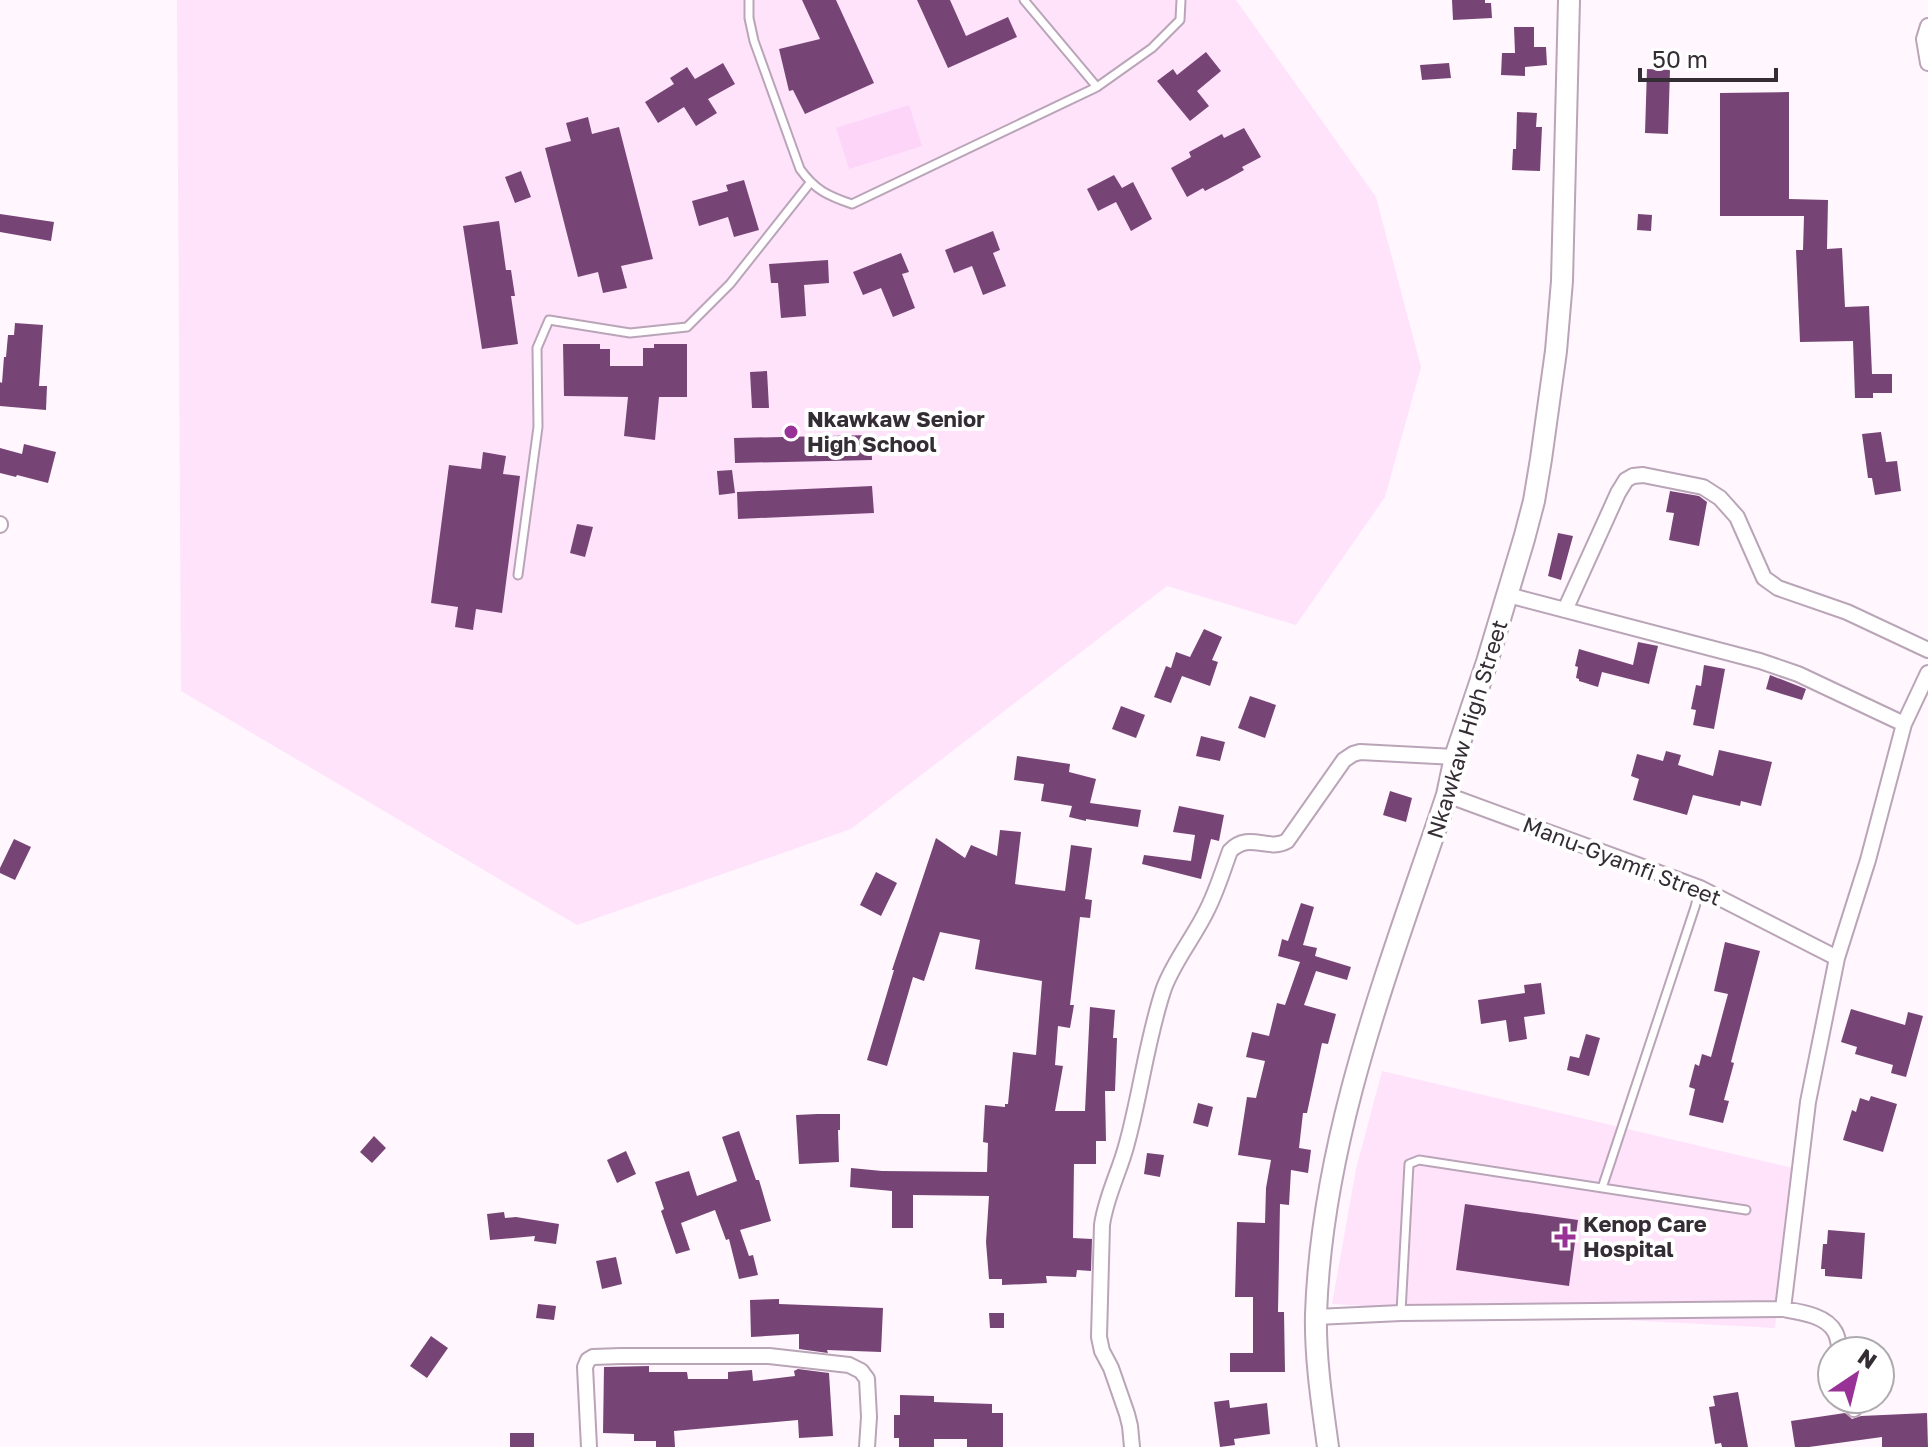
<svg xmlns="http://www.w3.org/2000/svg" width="1928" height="1447" viewBox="0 0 1928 1447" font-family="'Golos Text',sans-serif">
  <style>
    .built { fill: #fee3fb }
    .green { fill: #fcd5f9 }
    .building { fill: #774575 }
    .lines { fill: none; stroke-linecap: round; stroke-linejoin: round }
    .service-casing { stroke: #b9a5b7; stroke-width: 11 }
    .minor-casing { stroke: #b9a5b7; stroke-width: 18 }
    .secondary-casing { stroke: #b9a5b7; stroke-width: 24 }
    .service { stroke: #fff; stroke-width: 7 }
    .minor { stroke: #fff; stroke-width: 14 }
    .secondary { stroke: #fff; stroke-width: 20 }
    .poi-dot { fill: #993297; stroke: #fff; stroke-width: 3 }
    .labels { text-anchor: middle; stroke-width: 8; stroke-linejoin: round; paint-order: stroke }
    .poi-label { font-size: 22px; font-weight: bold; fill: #342d34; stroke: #fff; text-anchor: start }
    .street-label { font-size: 22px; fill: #342d34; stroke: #fff }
  </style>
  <rect width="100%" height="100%" fill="#fff6fe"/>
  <path class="built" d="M177,0H1236L1376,197L1421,367L1385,497L1296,625L1167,586L851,829L577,925L181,691Z
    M1382,1071L1793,1168L1775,1328L1332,1304L1356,1169Z"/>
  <path class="green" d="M909,105L922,146L849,169L836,128Z"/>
  <path class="building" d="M802,0H836L874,83L805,114L793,90L789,91L779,49L820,39Z
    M917,0H950L966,36L1008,17L1017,37L948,68Z
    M1452,0H1485V3H1491L1492,18L1453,20Z
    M1514,27H1534V47H1546L1547,65L1525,67V76L1501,75L1502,53H1515Z
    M1206,52L1221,71L1197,91L1209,106L1190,121L1157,81L1173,69L1177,75Z
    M723,63L735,84L708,99L717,113L696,126L684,107L658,123L645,102L674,84L670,78L687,67L695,79Z
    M1449,63L1451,78L1422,80L1420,65Z
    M1647,69L1670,70L1668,134L1645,133Z
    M1789,92V199L1828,200L1827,249L1842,248L1845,307L1869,306L1872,374H1892V393H1873V398H1855L1853,341L1800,342L1796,250H1803L1804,216H1720V93Z
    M1517,112L1537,113L1536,127H1542L1540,171L1512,170L1513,149H1516Z
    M588,117L592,134L619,127L653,259L621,266L627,288L603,293L598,272L578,277L545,148L571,141L566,123Z
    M1244,128L1261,157L1242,167L1244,170L1228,179L1205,191L1203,188L1187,197L1171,168L1191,157L1189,152L1222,134L1224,138Z
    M521,171L531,197L515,203L505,177Z
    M1114,175L1122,188L1133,182L1152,219L1131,231L1116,202L1098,211L1087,189Z
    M744,180L759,230L734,237L728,217L699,226L692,201L728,191L726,185Z
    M0,214L54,222L51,241L0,232Z
    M1638,214L1652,215L1651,231L1637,230Z
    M499,221L506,270H511L515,296H511L518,344L482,349L463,226Z
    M993,231L1000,250L993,253L1006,286L983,295L972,266L954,273L945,250Z
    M901,253L909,272L902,274L915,308L893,317L881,288L863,295L853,272Z
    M828,260L829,283L804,285L806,316L781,318L778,283H771L769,264Z
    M15,323L43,325L39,386H47L46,410L0,406V382L2,383L4,357H6L8,335H14Z
    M563,344H600V349H610V366H643V348H654V344H687V397H659L655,440L624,436L628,397L564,396Z
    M767,371L769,408H752L750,372Z
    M1881,432L1886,462L1897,461L1901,491L1875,495L1872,478H1868L1862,434Z
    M871,435L872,460L735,463L734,438Z
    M24,444L56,452L48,483L17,475L16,477L0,473V448L22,454Z
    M483,452L506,456L503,474L520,476L502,613L476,609L473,630L455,627L458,607L431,603L449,465L481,469Z
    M732,470L735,493L719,495L717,471Z
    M872,486L874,513L738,519L737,492Z
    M1670,491L1699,496L1707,502L1699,546L1669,540L1674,513L1666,512Z
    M577,524L593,527L585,557L570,553Z
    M1558,533L1573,536L1561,580L1548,576Z
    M1204,629L1222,637L1212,660L1218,662L1210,686L1182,676L1171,703L1154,697L1166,666L1171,668L1176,652L1190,657Z
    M1638,642L1658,646L1649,684L1602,672L1598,687L1579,681V679L1576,678L1578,667L1575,666L1579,649L1633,665Z
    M1704,665L1725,669L1714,729L1693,725L1696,710L1691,709L1696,685L1701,686Z
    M1770,675L1806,689L1802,700L1766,689Z
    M1250,696L1276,705L1265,738L1238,728Z
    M1121,706L1145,715L1136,738L1112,729Z
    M1201,736L1225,742L1220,761L1196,756Z
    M1719,750L1772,762L1761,806L1741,801L1740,806L1693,795L1687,815L1633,800L1639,779L1631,776L1637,754L1663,761L1666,751L1681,755L1678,765L1713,776Z
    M1017,756L1070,764L1069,772L1096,779L1090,803L1141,810L1138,827L1086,819V821L1069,817L1072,806L1041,801L1044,784L1014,780Z
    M1390,791L1412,798L1406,822L1383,815Z
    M1179,806L1224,815L1219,841L1211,839L1201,879L1142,864L1144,855L1191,861L1195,835L1173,832Z
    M1000,830L1021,832L1015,884L1065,891L1071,845L1092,848L1085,899L1092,900L1090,918L1080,917L1070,1005H1074L1070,1028L1058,1026L1055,1065L1063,1066L1055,1111H1085L1090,1007L1115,1010L1113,1038H1117L1115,1091H1105L1106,1141H1096V1164H1074L1073,1238L1092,1239L1091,1271L1077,1270L1076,1277L1046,1276L1047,1283L1002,1285V1279H989L986,1242L989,1196L913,1195V1228H892V1191L850,1187L851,1168L882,1171L987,1172L988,1143L983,1142L985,1105L1005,1107V1104H1008L1013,1052L1036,1055L1042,981L975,969L980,940L940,932L924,981L913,977L887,1066L867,1060L894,970H892L936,838L965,858L971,845L997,856Z
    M14,839L31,847L15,880L0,873V868Z
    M876,872L897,883L881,916L860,905Z
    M1301,903L1314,907L1303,945L1317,948L1315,956L1351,967L1347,980L1316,971L1304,1005L1336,1014L1328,1044L1322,1043L1307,1113H1303L1299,1148L1311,1150L1308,1173L1291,1170L1289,1205L1280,1204L1278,1312H1284L1285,1372H1230V1353H1253V1297H1235L1237,1222L1265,1223L1266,1188L1271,1160L1238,1155L1247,1097L1256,1098L1265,1061L1246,1057L1252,1032L1269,1036L1277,1003L1285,1005L1300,962L1278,956L1282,939L1288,941Z
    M1725,942L1760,951L1731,1062L1734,1063L1724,1100L1729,1101L1723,1123L1689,1115L1695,1089L1689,1087L1695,1064L1699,1066L1702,1054L1711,1057L1728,994L1714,991Z
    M1541,983L1545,1014L1524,1017L1527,1039L1509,1042L1506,1020L1481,1024L1478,1000L1525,993L1524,985Z
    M1851,1009L1905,1025L1908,1012L1923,1016L1906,1077L1891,1073L1893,1065L1855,1054L1857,1047L1841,1042Z
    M1586,1034L1600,1038L1589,1076L1567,1070L1570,1056L1579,1058Z
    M1871,1096L1897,1104L1883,1152L1843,1140L1852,1110L1856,1112L1860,1098L1869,1101Z
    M1198,1103L1213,1107L1208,1127L1193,1123Z
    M817,1114H840V1130H838L839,1162L799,1164L796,1115Z
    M739,1131L756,1180H759L771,1221L740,1230L749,1256L753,1255L758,1275L739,1279L729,1239L726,1240L715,1210L681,1223L690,1250L676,1254L661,1211L664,1209L655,1182L689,1171L697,1196L737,1181L722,1137Z
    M374,1136L386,1148L372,1163L360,1152Z
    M626,1151L636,1174L617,1183L607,1160Z
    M1147,1153L1164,1155L1160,1177L1144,1174Z
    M1465,1204L1578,1220L1569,1286L1456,1270Z
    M504,1212L505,1218L516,1217L559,1224L556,1244L534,1241L535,1236L490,1240L487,1214Z
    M1828,1230L1865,1233L1862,1279L1825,1276V1269H1821L1823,1244H1827Z
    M616,1257L622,1284L602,1289L596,1261Z
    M779,1299V1304L883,1308L881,1352L827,1350L828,1353L799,1349V1334L751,1337L750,1300Z
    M538,1304L556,1306L554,1320L536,1318Z
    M989,1313H1004V1328H990Z
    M431,1336L448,1348L427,1378L410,1366Z
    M649,1366V1372H687L688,1379H728V1372L752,1370L753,1381L795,1376L794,1371L798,1369L829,1373L833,1436L799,1438L798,1420L674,1431L675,1447H656V1441H634V1434L603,1433L604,1367Z
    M1738,1392L1748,1447H1722L1721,1443L1715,1444L1709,1407L1715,1406L1713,1396Z
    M900,1395L934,1396V1402L992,1404V1413H1003V1447H967V1439H934V1447H899V1438H894V1415H900Z
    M1229,1400L1230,1408L1267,1403L1270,1434L1234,1439L1235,1445L1220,1447L1214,1402Z
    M1845,1413L1852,1419L1861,1416L1927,1413L1928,1447H1882V1437L1809,1447H1795L1791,1421Z
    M510,1433H534V1447H510Z"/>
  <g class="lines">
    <defs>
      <path id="service" d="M749,0V18L754,41L800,169C815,190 828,196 852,204L1097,87L1152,48L1180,20L1181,0
        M1024,0L1097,87
        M518,575L538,427L537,348L549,320L630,333L687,327L730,284L810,183
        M1602,1188L1695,907L1700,888
        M1401,1312L1409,1164L1419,1160L1746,1210"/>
      <path id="minor" d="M1928,26L1924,39L1928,63
        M0,525V524
        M1508,595L1760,661L1798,674L1904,724
        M1565,610L1618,493L1626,480L1633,476L1643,475L1703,487L1720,498L1737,517L1764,578L1778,588L1847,612L1928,650
        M1447,795L1700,888L1837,958
        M1783,1309L1808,1102L1837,958L1868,860L1904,724L1928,673
        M1316,1317L1401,1313L1783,1309C1800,1312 1826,1315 1835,1332C1838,1337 1839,1346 1840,1351
        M1851,1399L1854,1409
        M589,1447L585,1367L588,1360L593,1357L621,1356H769L849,1365L861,1371L867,1379L869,1417L867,1447
        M1132,1447L1130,1426L1127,1414L1111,1368L1102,1351L1099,1337L1102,1225C1106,1196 1120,1171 1127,1143C1141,1092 1147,1038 1164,988C1175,959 1195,936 1208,908C1217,890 1223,870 1230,851C1249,831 1268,852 1287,841L1344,760L1353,754L1360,752L1455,757"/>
      <path id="secondary" d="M1328,1447C1322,1403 1315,1358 1316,1314C1322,1134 1391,963 1447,795L1455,757L1487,662L1524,539L1534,501L1541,459L1556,351L1562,281L1569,0"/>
    </defs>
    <use href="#service" class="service-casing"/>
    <use href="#minor" class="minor-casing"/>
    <use href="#secondary" class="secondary-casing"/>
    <use href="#service" class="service"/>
    <use href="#minor" class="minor"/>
    <use href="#secondary" class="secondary"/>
  </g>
  <g class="poi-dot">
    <circle cx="791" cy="432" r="8"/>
    <path d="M1561 1225h8v8h8v8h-8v8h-8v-8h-8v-8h8z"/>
  </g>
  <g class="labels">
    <g class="poi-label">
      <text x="807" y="427">Nkawkaw Senior<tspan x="807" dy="25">High School</tspan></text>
      <text x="1583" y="1232">Kenop Care<tspan x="1583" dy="25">Hospital</tspan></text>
    </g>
    <g class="street-label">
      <text transform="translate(1467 729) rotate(-73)" y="8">Nkawkaw High Street</text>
      <text transform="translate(1622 861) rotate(21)" y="8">Manu-Gyamfi Street</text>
    </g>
  </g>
  <g transform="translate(1856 1375) rotate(35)"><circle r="38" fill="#ffffff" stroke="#aeabae" stroke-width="2"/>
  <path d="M0-6L14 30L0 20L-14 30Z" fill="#993297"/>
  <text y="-12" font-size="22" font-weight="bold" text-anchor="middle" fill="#342d34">N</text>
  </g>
  <path d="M1640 68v12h136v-12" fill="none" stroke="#342d34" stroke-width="4"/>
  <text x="1652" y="68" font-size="24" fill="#342d34" stroke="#ffffff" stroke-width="6" paint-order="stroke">50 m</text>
</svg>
